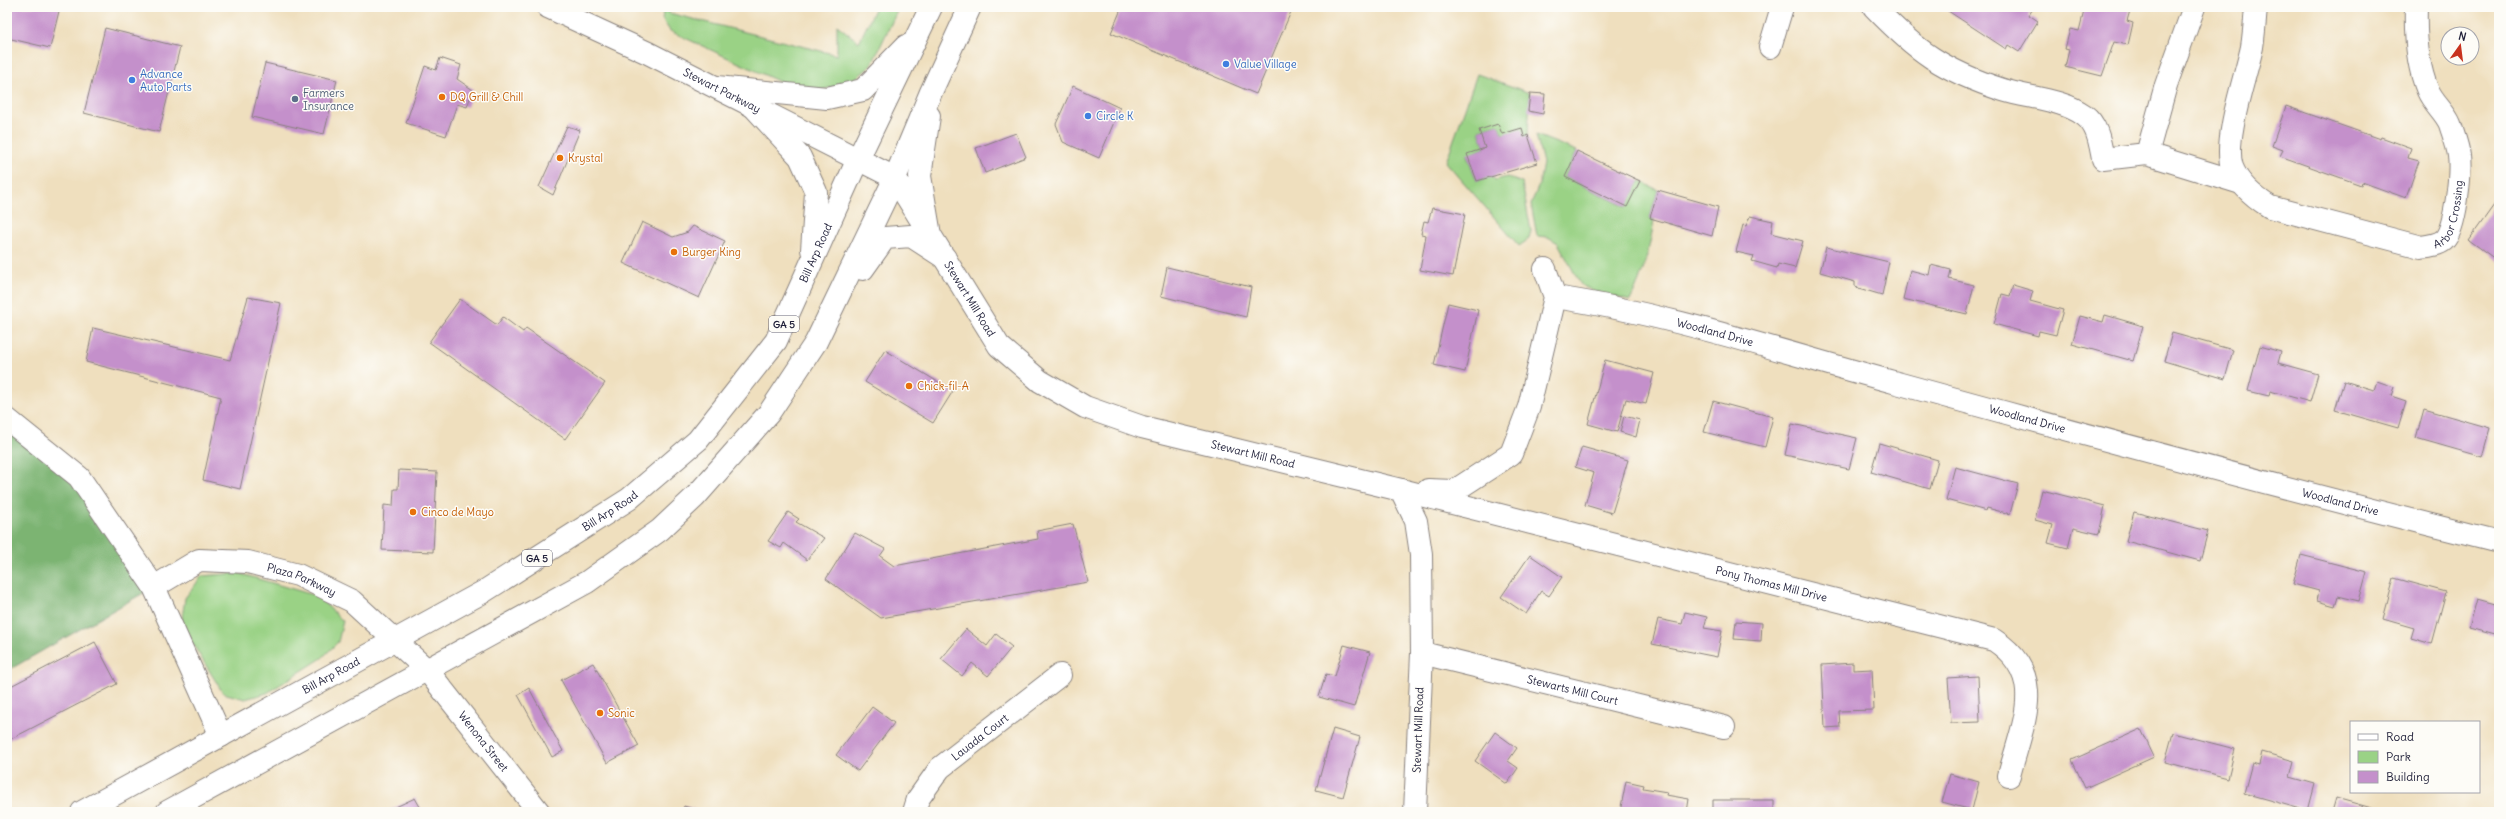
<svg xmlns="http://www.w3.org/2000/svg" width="2506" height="819" viewBox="0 0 2506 819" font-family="Delius,sans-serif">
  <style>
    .green { fill: #9ad285; stroke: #5e7a60 }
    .forest { fill: #7bb472; stroke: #4e6b56 }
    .building { fill: #c490cb }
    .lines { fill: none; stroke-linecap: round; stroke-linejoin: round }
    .minor-casing { stroke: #88807c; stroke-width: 24 }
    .primary-casing { stroke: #88807c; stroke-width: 24 }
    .minor { stroke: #fff; stroke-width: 22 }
    .primary { stroke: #fff; stroke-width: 22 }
    .shop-dot { fill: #3f7fe0; stroke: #fdfcf7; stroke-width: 1.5 }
    .food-dot { fill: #e8710a; stroke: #fdfcf7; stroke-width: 1.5 }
    .service-dot { fill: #5c6f8a; stroke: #fdfcf7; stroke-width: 1.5 }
    .labels { text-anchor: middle; stroke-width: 3; stroke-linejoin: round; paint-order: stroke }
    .shield { fill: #fdfcf7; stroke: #646373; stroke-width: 1 }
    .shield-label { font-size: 10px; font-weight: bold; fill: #22223b }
    .shop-label { font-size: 11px; fill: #366cbe; stroke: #fdfcf7; text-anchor: start }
    .street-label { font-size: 11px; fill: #22223b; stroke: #fdfcf7 }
    .service-label { font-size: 11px; fill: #4e5e75; stroke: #fdfcf7; text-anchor: start }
    .food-label { font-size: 11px; fill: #c56008; stroke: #fdfcf7; text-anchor: start }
  </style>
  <rect width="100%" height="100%" fill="#fdfcf7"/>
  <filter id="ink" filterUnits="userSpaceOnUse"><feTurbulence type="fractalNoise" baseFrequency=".025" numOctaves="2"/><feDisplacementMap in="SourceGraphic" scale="8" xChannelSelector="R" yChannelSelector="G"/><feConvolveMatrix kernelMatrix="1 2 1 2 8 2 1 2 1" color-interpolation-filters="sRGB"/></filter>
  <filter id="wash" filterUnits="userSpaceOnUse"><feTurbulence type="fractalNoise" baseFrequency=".012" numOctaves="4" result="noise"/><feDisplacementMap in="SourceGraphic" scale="16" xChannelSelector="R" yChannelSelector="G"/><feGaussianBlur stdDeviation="0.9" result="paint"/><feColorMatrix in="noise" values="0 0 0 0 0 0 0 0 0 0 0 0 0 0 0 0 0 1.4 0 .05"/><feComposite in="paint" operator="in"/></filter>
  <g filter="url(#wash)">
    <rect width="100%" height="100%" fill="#efdfbe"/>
    <path class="green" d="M664,7H670L669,13L837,55V25L859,42L876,7H899L871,66L851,82L814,92L793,88L670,31L662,19Z
      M1477,74L1530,93L1528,135L1524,137L1502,134L1498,124L1479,130L1485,148L1467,155L1477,181L1492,176L1495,180L1507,177L1522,183L1531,231L1529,239L1519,246L1446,162Z
      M1536,135L1577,151L1565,177L1626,207L1640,181L1658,190L1650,218L1654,220C1650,247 1643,276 1630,301L1591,290L1581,285L1558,243L1548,237L1537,236L1531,204L1539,185L1543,163Z
      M238,573L317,596L343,621L338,642L322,658L267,693L245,699L223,693L181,625L185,598L202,576Z"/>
    <path class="forest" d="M7,424L57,459L154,587L7,671Z"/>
    <g id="blocks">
      <path class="building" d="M7,7H60L50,48L7,38Z
        M1122,7H1293L1256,94L1111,33Z
        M1942,7H2034L2029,15L2038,21L2019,52L2008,45L2006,49Z
        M2085,7H2131L2127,21L2133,23L2128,45L2114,42L2102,76L2065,67L2069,50L2065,49L2070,29L2079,31Z
        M105,28L180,47L159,132L84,113Z
        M440,58L461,65L457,79L473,90L467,107L457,104L446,136L406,123L425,66L436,70Z
        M265,63L337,80L324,134L252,117Z
        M1073,86L1120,108L1099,158L1063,142L1056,124Z
        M1530,93L1545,94L1543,114L1528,111Z
        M2286,106L2380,139L2381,137L2411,148L2408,158L2419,161L2406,198L2362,182L2361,185L2280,156L2283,150L2272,146Z
        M1498,124L1502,134L1522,128L1524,137L1528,135L1537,163L1477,181L1467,154L1485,148L1479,130Z
        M567,126L580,130L553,195L539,187Z
        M1016,133L1026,157L985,173L976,148Z
        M1577,151L1640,181L1627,207L1565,177Z
        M1658,190L1718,207L1712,236L1650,218Z
        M2499,198V262L2469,240Z
        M1432,208L1465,214L1453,276L1420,270L1426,235L1421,234L1424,221L1428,222Z
        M1750,216L1773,221L1771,233L1803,241L1795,268L1778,264L1777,268L1752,261L1754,256L1736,252L1743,225L1746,226Z
        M642,222L673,237L688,232L693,226L725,241L699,298L623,263Z
        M1826,247L1889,262L1882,295L1855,287V282L1820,272Z
        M1931,265L1951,270L1949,279L1974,285L1967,314L1903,299L1910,270L1929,275Z
        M1167,267L1251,287L1246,317L1161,296Z
        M2013,285L2033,291L2030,301L2063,310L2056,335L2039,331L2038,336L1994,324L2002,294L2010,296Z
        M248,297L281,303L240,489L203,480L221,397L86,362L93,328L230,360Z
        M460,299L497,325L503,317L523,332L526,328L605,383L565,439L429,342Z
        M1448,303L1478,310L1465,372L1434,365Z
        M2105,315L2143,326L2133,361L2072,344L2080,316L2103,322Z
        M2172,333L2233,350L2225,379L2164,361Z
        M2260,346L2281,352L2278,363L2318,374L2310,402L2270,391L2269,396L2248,391Z
        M885,350L953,391L933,423L865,382Z
        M1605,360L1654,373L1646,404L1626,399L1617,432L1588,424Z
        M2344,381L2374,390L2377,381L2394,387L2391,396L2406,401L2398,428L2335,410Z
        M1713,401L1773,417L1765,447L1704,432Z
        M2424,409L2490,428L2482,457L2416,438Z
        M1624,416L1640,420L1636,437L1620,432Z
        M1792,424L1857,438L1849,469L1785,455Z
        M1879,443L1938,460L1930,489L1871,472Z
        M1582,447L1628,460L1612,513L1585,505L1594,473L1575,467Z
        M1955,467L2018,484L2010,514L1987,508L1986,511L1946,500Z
        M399,470L437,472L433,552L382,550L384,505L393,506L394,489H398Z
        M2042,490L2105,506L2099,534L2073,528L2068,548L2048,543L2053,525L2035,520Z
        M788,512L799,519L796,522L824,538L807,560L784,543L781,548L768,541Z
        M2134,512L2208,531L2200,561L2126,541Z
        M1073,524L1088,582L881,618L826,579L855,533L885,549L880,556L894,566L1038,539L1037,531Z
        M1530,555L1562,577L1549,596L1541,591L1526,614L1501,597Z
        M2301,555L2367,572L2359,601L2338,596L2335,606L2317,601L2319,591L2293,584Z
        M2394,578L2446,592L2432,644L2411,638L2414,628L2383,619Z
        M2477,599L2499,605V636L2469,628Z
        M1685,612L1707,617L1704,628L1722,631L1717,657L1652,644L1658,619L1682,624Z
        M1736,621L1762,623L1761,641L1734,639Z
        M966,629L987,646L996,634L1012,647L988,676L972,663L962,676L941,659Z
        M95,642L117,684L7,741V688Z
        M1344,645L1370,652L1354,707L1319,697L1326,674L1335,676Z
        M593,663L639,746L607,763L561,680Z
        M1853,663V670L1872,669L1874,710L1839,711L1840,727L1825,728L1822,665Z
        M1978,676L1980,722L1951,723L1948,678Z
        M529,688L563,751L552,757L518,695Z
        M872,707L894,723L858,771L836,755Z
        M1333,729L1360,737L1343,797L1316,790Z
        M2141,729L2154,757L2085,788L2072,760Z
        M1495,732L1517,748L1508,761L1518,768L1507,784L1475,761Z
        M2173,733L2235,749L2228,778L2165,762Z
        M2262,752L2294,761L2290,777L2315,784L2308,811L2244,793L2252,763L2259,765Z
        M1950,774L1979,782L1972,810L1942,802Z
        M1626,781L1644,785L1643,788L1667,792L1666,795L1689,799L1687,812H1620Z
        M415,798L423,812H385Z
        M2336,798L2386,812H2332Z
        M1713,800H1774V812H1713Z
        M684,806L703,812H682Z"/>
    </g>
  </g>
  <g filter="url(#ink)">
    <use href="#blocks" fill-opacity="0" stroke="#88807c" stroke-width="1"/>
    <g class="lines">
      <defs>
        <g id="minor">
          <path id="s1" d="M548,7L648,53L895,178L999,346L1040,381L1085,407L1142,427L1401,490L1416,521L1421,554L1422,653L1415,812"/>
          <path d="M1874,7C1916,51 1944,71 2003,90C2028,98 2062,99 2084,115C2098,125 2100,144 2103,159L2147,154L2166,85L2194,7"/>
          <path id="s2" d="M2256,7C2255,20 2254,34 2252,47C2246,76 2223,140 2232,167C2239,185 2254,197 2270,207L2421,247C2429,246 2438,245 2444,240C2456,229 2461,172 2459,156C2458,146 2453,134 2450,124C2445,112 2433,103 2428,91C2417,65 2415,35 2416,7"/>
          <path d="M1770,47L1782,7"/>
          <path d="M2147,154L2241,183"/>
          <path id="s3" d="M1555,297C1669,314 1785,353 1897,383C2097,438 2297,492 2499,542"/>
          <path d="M7,419L79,477L154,587L221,736"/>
          <path id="s4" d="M1401,490L1994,640C2049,676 2022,724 2009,776"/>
          <path d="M1428,490L1454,491L1511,454L1529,407L1555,297L1545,269"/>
          <path id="s5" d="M154,587L199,560L248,562L298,575L352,601L427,670L539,812"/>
          <path id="s6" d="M1422,653L1724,727"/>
          <path id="s7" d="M914,812L918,799L940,768L1060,675"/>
        </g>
        <g id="primary">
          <path d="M717,87L827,98L863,90L906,46"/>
          <path d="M752,105L800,157L816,192L812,250"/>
          <path d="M929,116L920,176L930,235"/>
          <path d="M863,269L885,238L911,236L945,258"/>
          <path id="s8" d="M82,812L483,592L629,499L698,440L776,341L858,159L931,7"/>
          <path d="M167,812L587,582L660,530L695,497L769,413L816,342L895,178L931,92L970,7"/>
        </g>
      </defs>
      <use href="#minor" class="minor-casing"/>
      <use href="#primary" class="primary-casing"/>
      <use href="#minor" class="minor"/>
      <use href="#primary" class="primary"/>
    </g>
  </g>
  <g class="shop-dot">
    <circle cx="1226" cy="64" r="4"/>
    <circle cx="132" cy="80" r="4"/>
    <circle cx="1088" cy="116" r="4"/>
  </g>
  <g class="food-dot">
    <circle cx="442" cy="97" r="4"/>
    <circle cx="560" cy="158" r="4"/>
    <circle cx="674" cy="252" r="4"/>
    <circle cx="909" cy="386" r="4"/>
    <circle cx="413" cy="512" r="4"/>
    <circle cx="600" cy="713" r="4"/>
  </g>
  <circle class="service-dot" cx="295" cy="99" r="4"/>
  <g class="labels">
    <g class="shield">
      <rect x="769" y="316" width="30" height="16" rx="3"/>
      <rect x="522" y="550" width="30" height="16" rx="3"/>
    </g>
    <g class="shield-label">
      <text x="784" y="328">GA 5</text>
      <text x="537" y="562">GA 5</text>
    </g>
    <g class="shop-label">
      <text x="1234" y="68">Value Village</text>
      <text x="140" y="78">Advance<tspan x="140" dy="13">Auto Parts</tspan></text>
      <text x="1096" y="120">Circle K</text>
    </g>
    <g class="street-label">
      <text dy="4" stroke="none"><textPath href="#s1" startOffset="193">Stewart Parkway</textPath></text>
      <text dy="4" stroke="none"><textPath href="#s2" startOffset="425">Arbor Crossing</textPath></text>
      <text dy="4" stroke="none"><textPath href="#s8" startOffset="944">Bill Arp Road</textPath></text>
      <text dy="4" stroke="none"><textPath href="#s1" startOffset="529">Stewart Mill Road</textPath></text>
      <text dy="4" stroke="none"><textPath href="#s3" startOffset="164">Woodland Drive</textPath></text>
      <text dy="4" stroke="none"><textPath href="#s3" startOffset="488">Woodland Drive</textPath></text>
      <text dy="4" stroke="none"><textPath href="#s1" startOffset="865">Stewart Mill Road</textPath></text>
      <text dy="4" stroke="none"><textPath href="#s3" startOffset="812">Woodland Drive</textPath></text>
      <text dy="4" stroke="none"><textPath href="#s8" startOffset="608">Bill Arp Road</textPath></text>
      <text dy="4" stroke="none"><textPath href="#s5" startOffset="158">Plaza Parkway</textPath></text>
      <text dy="4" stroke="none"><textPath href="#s4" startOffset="382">Pony Thomas Mill Drive</textPath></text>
      <text dy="4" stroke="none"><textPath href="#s8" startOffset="284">Bill Arp Road</textPath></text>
      <text dy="4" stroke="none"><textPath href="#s6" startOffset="155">Stewarts Mill Court</textPath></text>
      <text transform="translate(1418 730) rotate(-88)" y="4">Stewart Mill Road</text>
      <text dy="4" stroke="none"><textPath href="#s7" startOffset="102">Lauada Court</textPath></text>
      <text dy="4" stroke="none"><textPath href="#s5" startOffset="406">Wenona Street</textPath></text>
    </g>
    <g class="service-label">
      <text x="303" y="97">Farmers<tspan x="303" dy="13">Insurance</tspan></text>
    </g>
    <g class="food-label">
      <text x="450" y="101">DQ Grill &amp; Chill</text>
      <text x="568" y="162">Krystal</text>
      <text x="682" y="256">Burger King</text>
      <text x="917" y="390">Chick-fil-A</text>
      <text x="421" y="516">Cinco de Mayo</text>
      <text x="608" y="717">Sonic</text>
    </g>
  </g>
  <rect width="2506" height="819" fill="none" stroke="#fdfcf7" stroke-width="24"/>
  <rect x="2350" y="721" width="130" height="72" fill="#fdfcf7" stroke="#a5a5ac"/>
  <rect x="2358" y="734" width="20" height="6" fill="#ffffff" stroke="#a5a5ac"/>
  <text x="2386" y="741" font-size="12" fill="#22223b">Road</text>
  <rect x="2358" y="751" width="20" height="12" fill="#9ad285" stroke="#a5a5ac"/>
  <text x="2386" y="761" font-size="12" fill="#22223b">Park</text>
  <rect x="2358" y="771" width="20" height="12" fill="#c490cb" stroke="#a5a5ac"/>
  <text x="2386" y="781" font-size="12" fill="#22223b">Building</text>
  <g transform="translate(2460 46) rotate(14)"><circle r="19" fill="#fdfcf7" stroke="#a5a5ac"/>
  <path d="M0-3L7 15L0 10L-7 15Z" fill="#c8321e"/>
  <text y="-6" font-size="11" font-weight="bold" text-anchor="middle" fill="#22223b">N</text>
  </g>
</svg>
